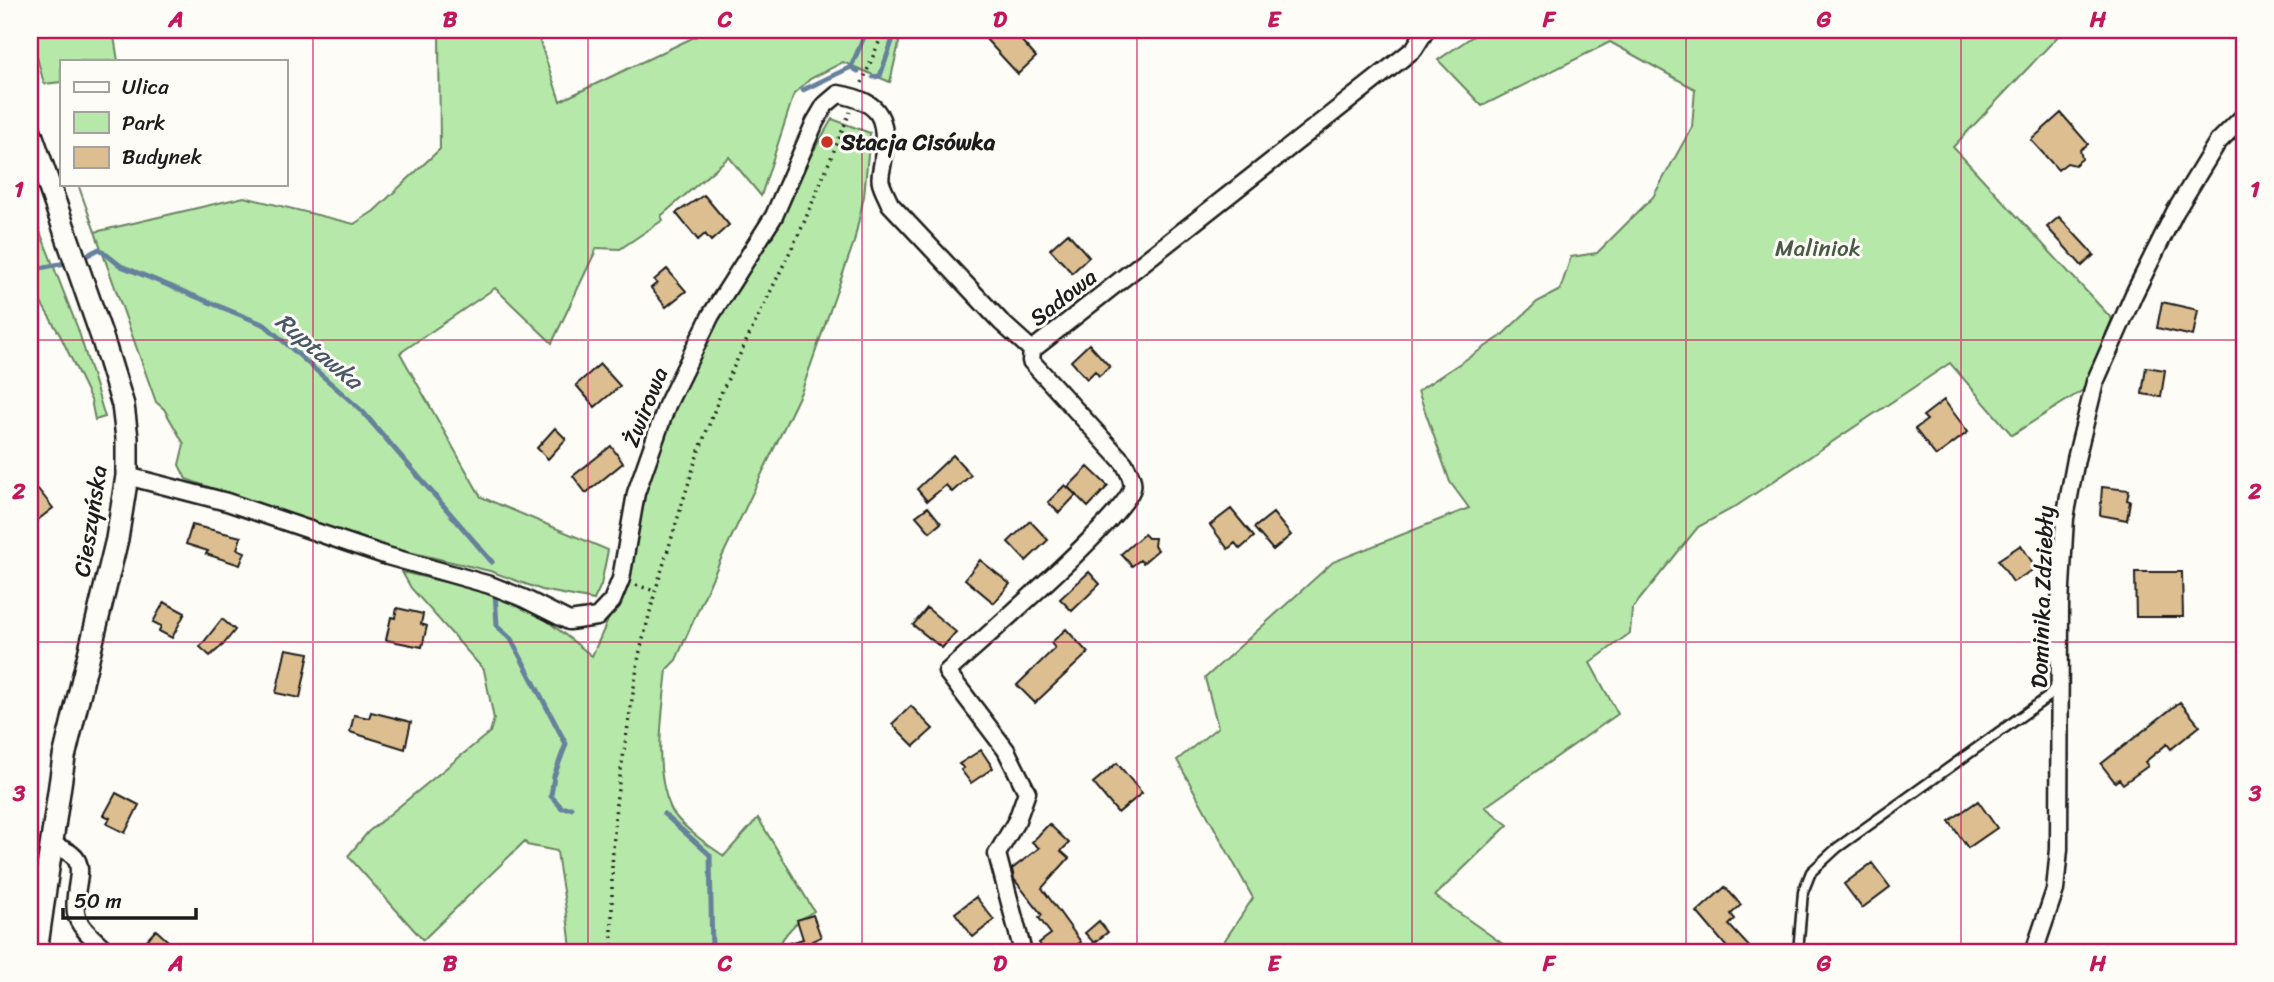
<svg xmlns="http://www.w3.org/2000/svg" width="2274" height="982" viewBox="0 0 2274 982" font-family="Sriracha,sans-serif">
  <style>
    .green { fill: #b6e9a9; stroke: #698262; stroke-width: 2 }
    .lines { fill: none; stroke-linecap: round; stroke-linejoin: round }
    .stream { stroke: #66819c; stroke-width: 5 }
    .building { fill: #dcbe90; stroke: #1c1c1c; stroke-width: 2 }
    .service-casing { stroke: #1c1c1c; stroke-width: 13 }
    .minor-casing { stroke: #1c1c1c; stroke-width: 21 }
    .secondary-casing { stroke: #1c1c1c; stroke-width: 26 }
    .path { stroke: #1c1c1c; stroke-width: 3.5; stroke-dasharray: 2 5; stroke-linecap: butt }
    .service { stroke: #fdfcf7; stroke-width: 8 }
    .minor { stroke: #fdfcf7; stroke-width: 16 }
    .secondary { stroke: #fdfcf7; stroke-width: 21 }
    .grid { fill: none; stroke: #c2185b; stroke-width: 2; stroke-opacity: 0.55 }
    .poi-dot { fill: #c8321e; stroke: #fdfcf7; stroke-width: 2.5 }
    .labels { text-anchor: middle; stroke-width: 6; stroke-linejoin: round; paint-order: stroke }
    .poi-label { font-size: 23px; font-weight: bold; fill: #1c1c1c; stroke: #fdfcf7; text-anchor: start }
    .park-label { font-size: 23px; fill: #4a5a46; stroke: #fdfcf7 }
    .street-label { font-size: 23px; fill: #1c1c1c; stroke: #fdfcf7 }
    .water-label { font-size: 24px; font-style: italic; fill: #475767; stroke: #fdfcf7 }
    .neatline { fill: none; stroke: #c2185b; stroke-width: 2.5 }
    .grid-label { font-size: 23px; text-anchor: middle; font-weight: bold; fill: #c2185b }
  </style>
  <rect width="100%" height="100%" fill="#fdfcf7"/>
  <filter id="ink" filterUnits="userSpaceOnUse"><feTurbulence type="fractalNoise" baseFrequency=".0143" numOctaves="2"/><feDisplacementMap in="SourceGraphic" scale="14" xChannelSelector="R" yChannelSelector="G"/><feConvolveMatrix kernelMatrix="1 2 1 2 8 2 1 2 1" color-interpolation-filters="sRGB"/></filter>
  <g filter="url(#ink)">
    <path class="green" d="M30,30H113L118,61H61V82L44,84Z
      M439,30H536L560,101L709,30H902L890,82L843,62L810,79L794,94L761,196L729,157L661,216L663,220L620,249L597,248L552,343L495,288L400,353L481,497L608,550L601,585L594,600L542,590L490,571L350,538L186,479L179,465L184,444L164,409L156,402L79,187L95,232L244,197L354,224L374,211L440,149Z
      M1482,30H2064L1953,147L2112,319L2083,390L2012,435L1950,363L1735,507L1698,527L1632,609L1630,633L1590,663L1618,714L1485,807L1508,825L1435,896L1514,952H1217L1253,898L1177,760L1218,727L1205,678L1333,562L1469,508L1450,482L1418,391L1500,337L1537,302L1560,290L1571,257L1597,253L1653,197L1692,127L1695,89L1610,42L1482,106L1438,60Z
      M832,119L870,133L864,196L854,242L802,390L720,561L676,660L667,669C663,713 652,767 671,809C678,824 710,847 724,856L758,818L814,911C795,922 785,933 775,952H571C569,918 561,885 557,851L527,845L525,841L423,940L348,856L368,832L490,732L494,719L484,670L411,588L402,572L484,591L532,609L592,656L621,591L636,521L651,463L687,370Z
      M30,206L78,329L105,417L95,420L91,400L60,335L30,284Z"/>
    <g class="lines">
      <path class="stream" d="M851,67L867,30
        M873,77L880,76L896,30
        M803,90L851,67L858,71
        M80,259L99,249L121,266L265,325L362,411L492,562
        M30,270L70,262
        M495,592L497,626L511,639L566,744L554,776L551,796L562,808H571
        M664,814L710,855L712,952"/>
    </g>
    <path class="building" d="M992,30H1012L1036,57L1018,74L984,37Z
      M2061,113L2088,144L2080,150L2082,159L2075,165L2067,163L2058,170L2031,140Z
      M704,195L729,225L711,241L705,234L698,240L676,213Z
      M2059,217L2094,255L2082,266L2047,227Z
      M1068,233L1089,257L1072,273L1050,249Z
      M667,269L686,291L666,307L651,288L657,283L654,280Z
      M2162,302L2198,310L2193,336L2157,328Z
      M1089,344L1110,367L1099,376L1095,371L1087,379L1071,361Z
      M600,364L620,386L595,407L576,385Z
      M2146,367L2165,370L2161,397L2142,394Z
      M1944,400L1968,432L1936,456L1915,429L1927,420L1923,416Z
      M555,428L566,439L548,459L537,448Z
      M611,446L623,463L586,493L573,476Z
      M953,455L971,475L952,492L946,485L927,501L917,489Z
      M1088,467L1108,486L1088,507L1068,487Z
      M1065,485L1076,495L1059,513L1048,502Z
      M2102,487L2129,490L2127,500L2130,501L2127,520L2100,515Z
      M38,489L53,508L30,526V495Z
      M928,507L941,523L930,532L916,516Z
      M1231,509L1254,537L1240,549L1235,543L1228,549L1210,525Z
      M1273,513L1291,535L1273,550L1254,528Z
      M1030,521L1048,540L1026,561L1008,542Z
      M192,525L241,537L237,549L245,552L240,565L206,554L208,551L186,544Z
      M1144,534L1148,538H1155L1154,546L1158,550L1143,563L1140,560L1132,566L1121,554Z
      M2021,545L2036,568L2013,582L1998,560Z
      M980,560L1010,584L994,603L965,579Z
      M1089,572L1100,584L1072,611L1060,599Z
      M2135,572H2182L2183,617H2136Z
      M164,602L185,613L172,638L159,631L161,626L153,622Z
      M397,608L423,614L421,624L427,626L422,647L386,640L391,617L395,618Z
      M927,608L956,632L942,648L913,625Z
      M222,619L235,630L223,645L210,656L200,647Z
      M1066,629L1088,653L1035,703L1017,685L1055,648L1051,643Z
      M286,649L309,653L300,698L276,693Z
      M2180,702L2200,726L2171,749L2167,744L2145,762L2148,766L2123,784L2119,779L2115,782L2101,764Z
      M911,706L933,729L914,746L892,724Z
      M371,712L411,722L405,749L350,732L354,715L369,718Z
      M981,750L993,768L971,783L961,770L964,768L959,764Z
      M1117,763L1142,793L1118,813L1093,783Z
      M116,793L139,805L125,833L107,824L110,818L104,815Z
      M1978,801L1997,828L1968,848L1949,821Z
      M1049,824L1069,843L1061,851L1069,858L1042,888L1081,942L1067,952H1046L1039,943L1051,934L1039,918L1042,915L1014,879L1012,869L1039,848L1032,842Z
      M1872,863L1890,887L1862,908L1844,884Z
      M1725,887L1741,905L1731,914L1735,919L1729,925L1754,952H1731L1697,912Z
      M976,897L994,920L973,937L955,913Z
      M813,915L821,937L812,941L816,952H771V949L803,939L797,920Z
      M1099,921L1108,932L1094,943L1085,933Z
      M156,930L180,952H136Z"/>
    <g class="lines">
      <defs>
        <path id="service" d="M1798,952L1803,892L1811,872L1837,848L2048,697L2056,684"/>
        <path id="minor" d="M127,476L227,502L387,556L490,585L523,598L569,621L597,617L612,601L621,579L636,493L667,405L711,315L774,216L815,122L825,105L838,94C883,102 887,119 883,161C882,168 879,177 881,183C883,190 887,197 890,204L1001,322L1032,350
          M50,845C98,857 71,880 76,913C78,928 98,942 108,952
          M1023,952L997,854L1017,820L1027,792L1006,750L947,672C977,644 1126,516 1132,488C1134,479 1128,471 1124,463L1031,361L1032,350L1414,49L1426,30
          M2034,952L2055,890L2059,849L2060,604L2065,518L2076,459L2095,382L2134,294L2175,212L2217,143L2244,116"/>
        <path id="secondary" d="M30,131L102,337L123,405L127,438V476L117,539L64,757L36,952"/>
      </defs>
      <use href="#service" class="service-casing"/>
      <use href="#minor" class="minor-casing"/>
      <use href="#secondary" class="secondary-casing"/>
      <path class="path" d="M862,83L884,30
        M30,104L33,114
        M636,585L655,591
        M612,952V867L616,802L639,655L655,592L696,459L721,393L803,225L850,112"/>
      <use href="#service" class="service"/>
      <use href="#minor" class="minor"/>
      <use href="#secondary" class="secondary"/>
    </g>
  </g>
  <path class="grid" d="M313,30V952M588,30V952M862,30V952M1137,30V952M1412,30V952M1686,30V952M1961,30V952M30,340H2244M30,642H2244"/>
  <circle class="poi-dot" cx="827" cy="142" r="7"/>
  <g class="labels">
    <g class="poi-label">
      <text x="841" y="150">Stacja Cisówka</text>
    </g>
    <g class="park-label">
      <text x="1818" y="256">Maliniok</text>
    </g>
    <g class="street-label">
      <text transform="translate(1063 297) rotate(-38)" y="8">Sadowa</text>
      <text transform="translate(645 407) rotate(-68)" y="8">Żwirowa</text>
      <text transform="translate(90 521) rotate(-81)" y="8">Cieszyńska</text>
      <text transform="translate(2042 597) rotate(-88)" y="8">Dominika Zdziebły</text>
    </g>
    <g class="water-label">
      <text transform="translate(319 351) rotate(40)" y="8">Ruptawka</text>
    </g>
  </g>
  <rect width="2274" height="982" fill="none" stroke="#fdfcf7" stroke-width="77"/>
  <rect x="60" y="60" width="228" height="126" fill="#fdfcf7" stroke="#a3a29f" stroke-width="2"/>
  <rect x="74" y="82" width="35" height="10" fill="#fdfcf7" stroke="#a3a29f" stroke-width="2"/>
  <text x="122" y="94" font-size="21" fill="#1c1c1c">Ulica</text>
  <rect x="74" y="112" width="35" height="21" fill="#b6e9a9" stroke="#a3a29f" stroke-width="2"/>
  <text x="122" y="130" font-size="21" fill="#1c1c1c">Park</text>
  <rect x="74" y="147" width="35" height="21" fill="#dcbe90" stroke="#a3a29f" stroke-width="2"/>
  <text x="122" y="164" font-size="21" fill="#1c1c1c">Budynek</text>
  <path d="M63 908v10h133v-10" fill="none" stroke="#1c1c1c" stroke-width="3.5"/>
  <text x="74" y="908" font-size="21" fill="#1c1c1c" stroke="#fdfcf7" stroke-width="5" paint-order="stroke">50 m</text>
  <rect x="38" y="38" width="2198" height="906" class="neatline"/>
  <g class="grid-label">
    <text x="176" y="27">A</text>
    <text x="450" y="27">B</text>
    <text x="725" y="27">C</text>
    <text x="1000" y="27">D</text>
    <text x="1274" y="27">E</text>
    <text x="1549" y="27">F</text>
    <text x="1824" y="27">G</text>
    <text x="2098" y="27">H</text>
    <text x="19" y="197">1</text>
    <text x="2255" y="197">1</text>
    <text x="19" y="499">2</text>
    <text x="2255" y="499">2</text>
    <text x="19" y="801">3</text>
    <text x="2255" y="801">3</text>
    <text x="176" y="971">A</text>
    <text x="450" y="971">B</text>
    <text x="725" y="971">C</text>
    <text x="1000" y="971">D</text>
    <text x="1274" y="971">E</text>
    <text x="1549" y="971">F</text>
    <text x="1824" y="971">G</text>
    <text x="2098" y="971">H</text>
  </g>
</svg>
